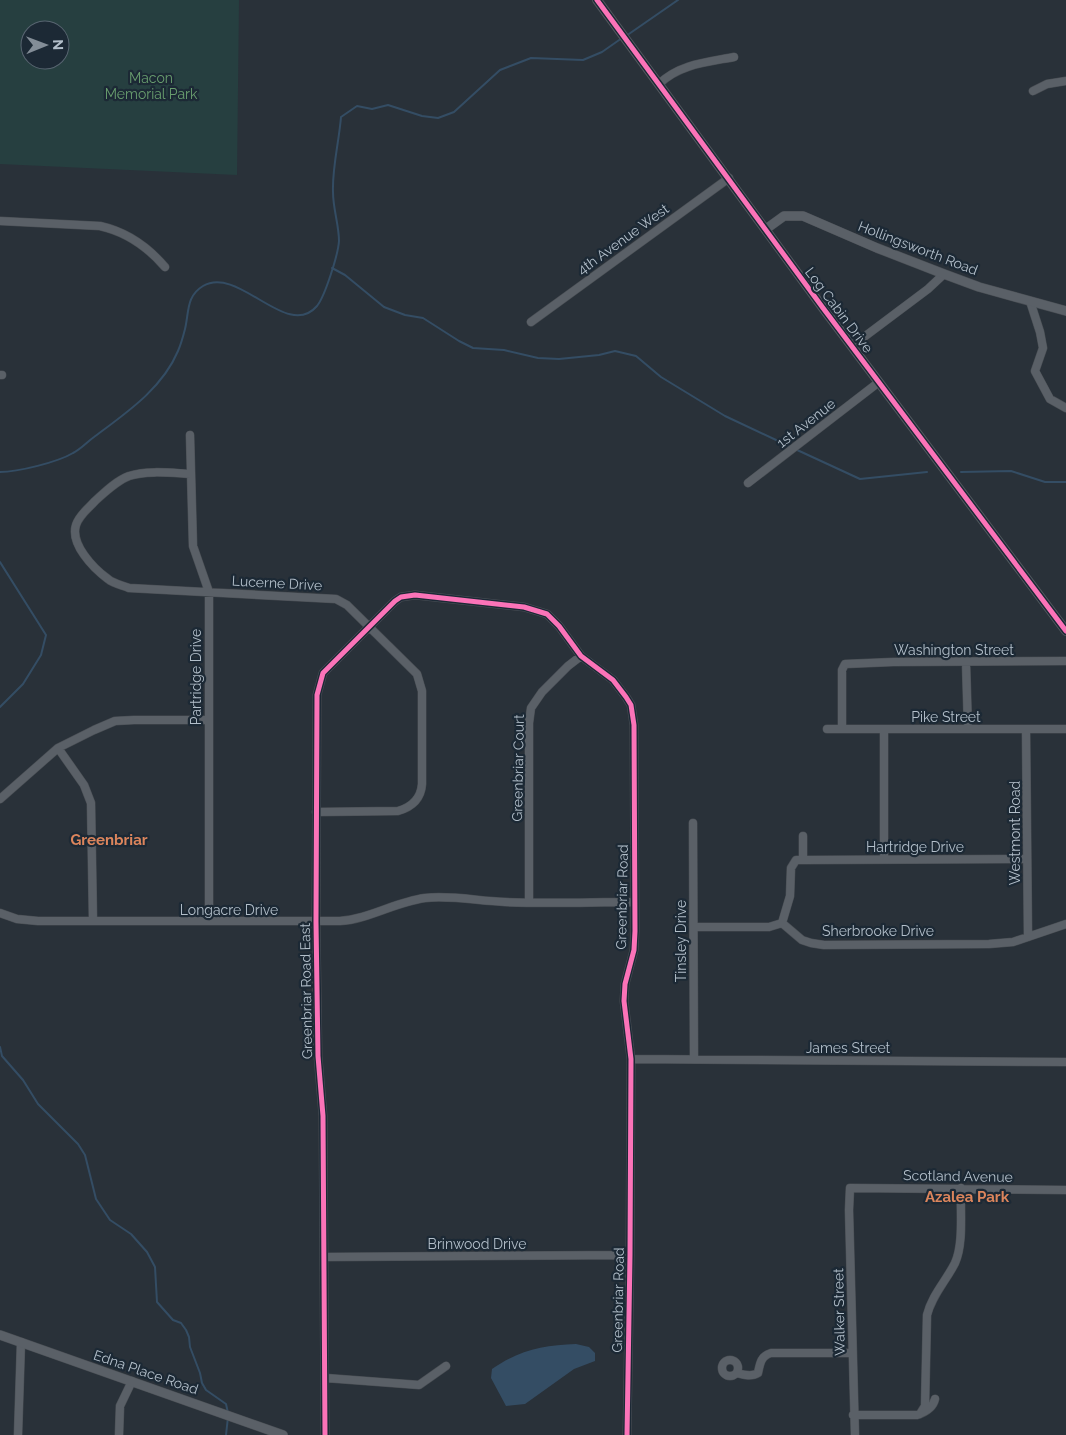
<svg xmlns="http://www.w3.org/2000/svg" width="1066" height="1435" viewBox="0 0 1066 1435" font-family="Raleway,sans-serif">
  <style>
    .green { fill: #263f40; fill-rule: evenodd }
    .water { fill: #344d64 }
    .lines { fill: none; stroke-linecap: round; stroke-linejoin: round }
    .stream { stroke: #344d64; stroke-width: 2 }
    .minor-casing { stroke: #484d53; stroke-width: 9 }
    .tertiary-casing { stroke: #484d53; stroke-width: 10 }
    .minor { stroke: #5a6067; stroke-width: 8 }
    .tertiary { stroke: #5a6067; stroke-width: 9 }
    .cycleway-casing { stroke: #1c2935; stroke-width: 8 }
    .cycleway { stroke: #fb73b8; stroke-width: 5 }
    .labels { text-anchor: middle; stroke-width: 4.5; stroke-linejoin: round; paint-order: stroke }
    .park-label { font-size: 14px; fill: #689d6e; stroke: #1c2935 }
    .street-label { font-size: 14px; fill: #b3bfca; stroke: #1c2935 }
    .neighbourhood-label { font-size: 15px; font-weight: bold; fill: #dc855c; stroke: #1c2935 }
  </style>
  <rect width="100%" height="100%" fill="#293139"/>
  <path class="green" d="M0,0H239L237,175L0,164ZM30,30H60V60H30Z"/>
  <path class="water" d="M576,1344L589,1347L595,1353V1361L574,1369L525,1404L506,1406L491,1378L492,1369C519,1350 544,1345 576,1344Z"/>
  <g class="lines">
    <path class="stream" d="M626,36L678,0
      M332,268L345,275L384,307L405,315L423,318L459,341L473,348L504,350L538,358L559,359L599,355L615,351L636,356L661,377L725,416L791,447
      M795,449L860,479L927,472
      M0,472C18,472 58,462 73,453C81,449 87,442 94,437C126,413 162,389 178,351C181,344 183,337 185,329C189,313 186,296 203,286C239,265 287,341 317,306C325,296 338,255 339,241C339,225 333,209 333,192C332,168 339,142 341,117L357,106L372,109L388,105L422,116L438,118L454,112L500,70L531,58L583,60L602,52L622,38
      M961,472L1011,471L1045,482H1066
      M0,562L46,635L41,655L23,684L0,707
      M0,1047L2,1056L23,1080L38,1104L78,1144L85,1155L96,1199L110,1220L131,1234L147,1252L155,1267L157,1302L173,1320L181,1323L186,1330L189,1337L190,1347L200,1373L202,1383L206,1390L226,1404L228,1413
      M226,1435L228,1417"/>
    <defs>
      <path id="minor" d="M659,84C679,64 708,62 734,57
        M1033,91L1047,84L1066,81
        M0,221L100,226C127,232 147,246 165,267
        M1030,301L1040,332L1043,348L1035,371L1050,399L1066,408
        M531,322L729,178
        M852,346L928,289L944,274
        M0,375H2
        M190,435L193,546L209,592V921
        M191,474C171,473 148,470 129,476C116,481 105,492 95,501C88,509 79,515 76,525C70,544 93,568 108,579C114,584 122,585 129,588L336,599L347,605L417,674L422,691V784C421,798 412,807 398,811L316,812
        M748,483L879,382
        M966,663L968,729
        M827,729H1066
        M842,729V670L845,664L893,662L1066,661
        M1026,729L1028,937
        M58,748L84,785L91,803L93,921
        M0,799L58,748L94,730L115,721L134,720H209
        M693,823L694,1059
        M884,859V729
        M803,860L1027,859
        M529,902V723L531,708L542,692L568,666L581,656
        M0,913L17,919L38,921H340C369,919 395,902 425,898C451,895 478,901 505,902C548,904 591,902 634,902
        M782,923L802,940L811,943L824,945L989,944L1013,942L1066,924
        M782,923L790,896L791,868L796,860H803V836
        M694,927H769L782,923
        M631,1059L1066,1062
        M324,1257L630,1255
        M722 1368a8 8 0 1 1 16 0a8 8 0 1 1-16 0Z
        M737,1373C744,1375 752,1377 758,1373C760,1363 761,1356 771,1353H852
        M326,1378L419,1385L446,1366
        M920,1414L925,1406L927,1315C932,1295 946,1281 955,1263C964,1243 960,1211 961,1188
        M853,1415H917C926,1412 933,1408 935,1399
        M18,1435L21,1342
        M119,1435L120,1406L132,1381
        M325,1435L323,1116L318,1056L316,922L317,695L323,673L395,601L401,597L415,595L524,607L547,614L559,626L581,656L613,680L626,697L631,705L634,725L635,931L634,950L625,984L624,1001L631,1059L630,1255L627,1435
        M855,1435L849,1210L850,1188L1066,1190"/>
      <path id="tertiary" d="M597,0L823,308L1066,631
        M766,229L784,216H803L877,248L944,274L979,287L1066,311
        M0,1335L283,1435"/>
    </defs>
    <use href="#minor" class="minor-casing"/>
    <use href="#tertiary" class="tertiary-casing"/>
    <use href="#minor" class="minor"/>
    <use href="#tertiary" class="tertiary"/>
    <defs>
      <path id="cycleway" d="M597,0L823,308L1066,631
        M325,1435L323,1116L318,1056L316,922L317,695L323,673L395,601L401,597L415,595L524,607L547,614L559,626L581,656L613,680L626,697L631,705L634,725L635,931L634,950L625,984L624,1001L631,1059L630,1255L627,1435"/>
    </defs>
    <use href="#cycleway" class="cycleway-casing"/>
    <use href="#cycleway" class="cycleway"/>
  </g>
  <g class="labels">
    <g class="park-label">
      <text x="151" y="83">Macon<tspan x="151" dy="16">Memorial Park</tspan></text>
    </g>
    <g class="street-label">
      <text transform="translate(623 239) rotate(-36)" y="5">4th Avenue West</text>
      <text transform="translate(918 248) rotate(21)" y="5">Hollingsworth Road</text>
      <text transform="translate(839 310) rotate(53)" y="5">Log Cabin Drive</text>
      <text transform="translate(806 423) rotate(-38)" y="5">1st Avenue</text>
      <text transform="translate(277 583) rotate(3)" y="5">Lucerne Drive</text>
      <text x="954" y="655">Washington Street</text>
      <text transform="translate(196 677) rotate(-90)" y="5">Partridge Drive</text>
      <text x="946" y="722">Pike Street</text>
      <text transform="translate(518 768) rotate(-89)" y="5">Greenbriar Court</text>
      <text transform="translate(1015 833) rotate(-90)" y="5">Westmont Road</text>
      <text x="915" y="852">Hartridge Drive</text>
      <text transform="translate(622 897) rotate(-89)" y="5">Greenbriar Road</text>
      <text x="229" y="915">Longacre Drive</text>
      <text x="878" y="936">Sherbrooke Drive</text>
      <text transform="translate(681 941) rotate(-90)" y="5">Tinsley Drive</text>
      <text transform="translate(306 991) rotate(-91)" y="5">Greenbriar Road East</text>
      <text x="848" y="1053">James Street</text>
      <text transform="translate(958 1176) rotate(1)" y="5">Scotland Avenue</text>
      <text x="477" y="1249">Brinwood Drive</text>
      <text transform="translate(618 1300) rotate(-89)" y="5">Greenbriar Road</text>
      <text transform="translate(839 1312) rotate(-91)" y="5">Walker Street</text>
      <text transform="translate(146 1372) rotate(19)" y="5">Edna Place Road</text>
    </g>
    <g class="neighbourhood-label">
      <text x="109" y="845">Greenbriar</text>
      <text x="967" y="1202">Azalea Park</text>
    </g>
  </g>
  <g transform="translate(45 45) rotate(89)"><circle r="24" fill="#1c2935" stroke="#586571"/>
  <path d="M0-4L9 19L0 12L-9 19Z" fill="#838d97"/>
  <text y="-8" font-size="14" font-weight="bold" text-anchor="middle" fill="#b3bfca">N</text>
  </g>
</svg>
